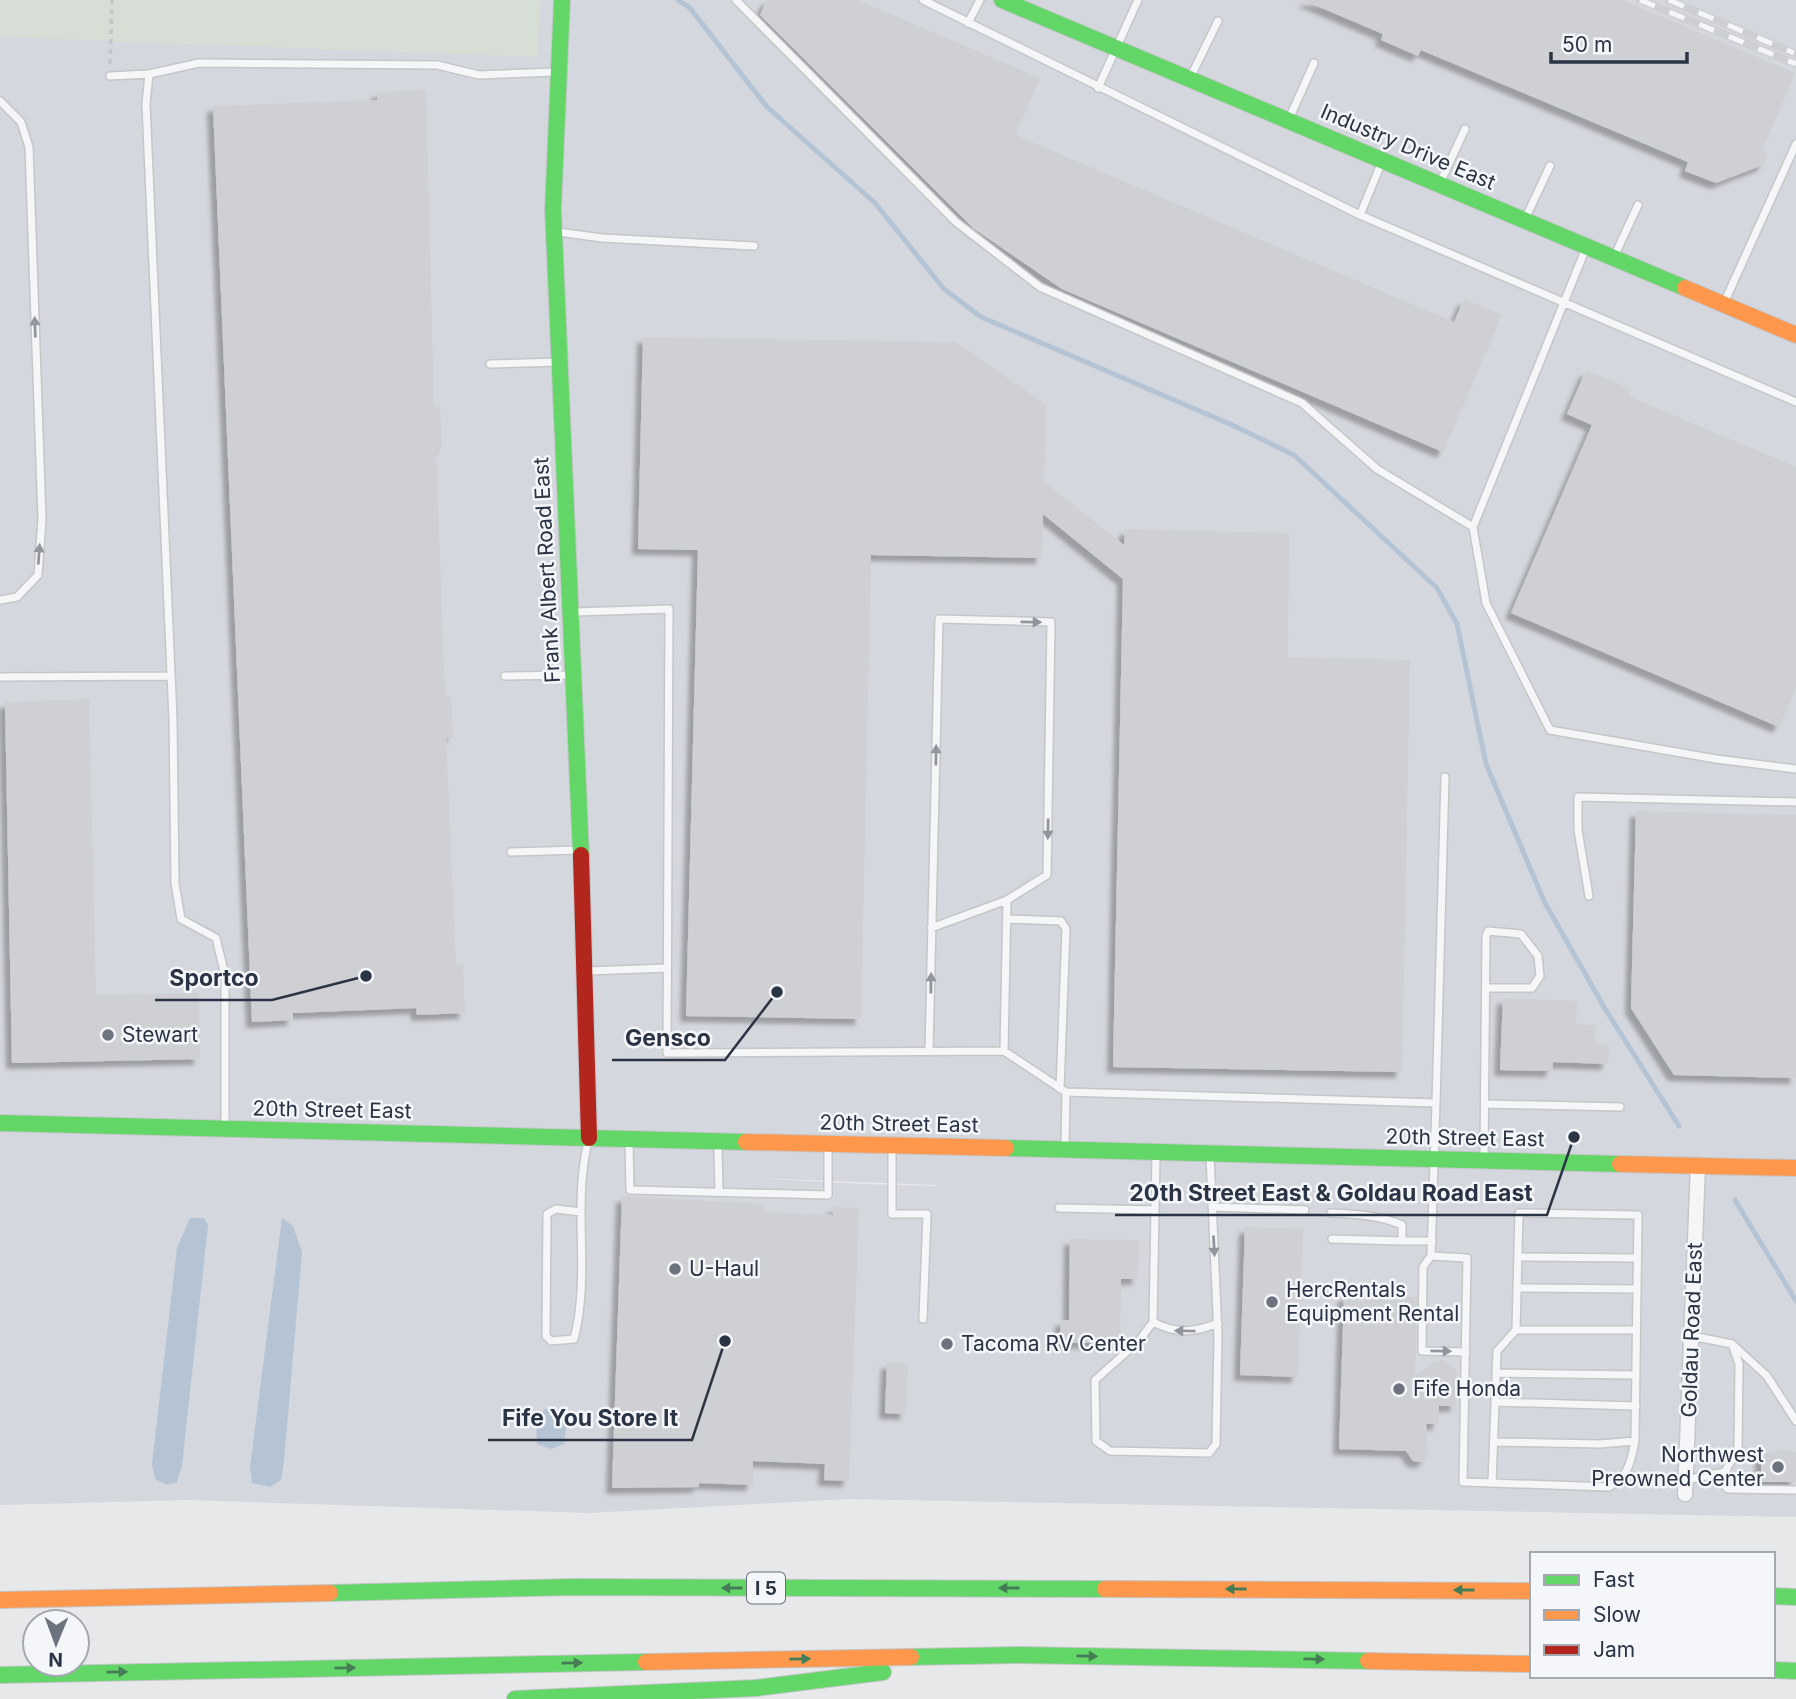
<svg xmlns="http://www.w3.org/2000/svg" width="1796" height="1699" viewBox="0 0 1796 1699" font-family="Inter,sans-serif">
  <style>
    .built { fill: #d4d7dd; fill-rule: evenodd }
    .green { fill: #d6ded6 }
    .water { fill: #b4c4d5 }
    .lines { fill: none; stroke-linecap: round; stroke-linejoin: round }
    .stream { stroke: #b4c4d5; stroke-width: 5 }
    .building { fill: #ced0d3; filter: url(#shadow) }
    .lane-casing { stroke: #c4c6c8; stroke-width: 10 }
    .street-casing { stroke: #c4c6c8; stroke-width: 17 }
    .fast-casing { stroke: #c4c6c8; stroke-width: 18 }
    .slow-casing { stroke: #c4c6c8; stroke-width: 18 }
    .jam-casing { stroke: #c4c6c8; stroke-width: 18 }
    .path { stroke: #c5c6ca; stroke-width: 3.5; stroke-dasharray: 5 5; stroke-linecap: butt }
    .lane { stroke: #f5f6f7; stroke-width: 7 }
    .street { stroke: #f5f6f7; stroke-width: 14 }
    .fast { stroke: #63d668; stroke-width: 16 }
    .slow { stroke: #ff974d; stroke-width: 16 }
    .jam { stroke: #b3261e; stroke-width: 16 }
    .rail-casing { stroke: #cecfd2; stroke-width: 8 }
    .rail { stroke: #f4f6f9; stroke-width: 5; stroke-dasharray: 16; stroke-linecap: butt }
    .oneway { fill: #90959e }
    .oneway2 { fill: #447d55 }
    .poi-dot { fill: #6c737f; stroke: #f4f6f9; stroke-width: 2.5 }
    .labels { text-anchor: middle; stroke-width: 5; stroke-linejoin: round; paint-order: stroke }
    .shield { fill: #f4f6f9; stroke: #676e7b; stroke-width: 2 }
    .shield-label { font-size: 19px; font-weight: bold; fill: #2b3445 }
    .street-label { font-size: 21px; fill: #2b3445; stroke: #f4f6f9 }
    .poi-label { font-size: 21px; fill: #2b3445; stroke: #f4f6f9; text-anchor: start }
    .leader { fill: none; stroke: #2b3445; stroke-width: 2.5 }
    .callout-dot { fill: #2b3445; stroke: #f4f6f9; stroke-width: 2.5 }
    .callout-label { font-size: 23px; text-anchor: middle; font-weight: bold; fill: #2b3445; stroke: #f4f6f9; stroke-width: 5; stroke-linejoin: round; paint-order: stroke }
  </style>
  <defs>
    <filter id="shadow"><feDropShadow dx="-6" dy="6" stdDeviation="2" flood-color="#0004"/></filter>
  </defs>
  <rect width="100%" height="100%" fill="#e6e8ea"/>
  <path class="built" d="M0,0H1796V1517L848,1499L590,1513L188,1500L0,1505ZM754,1178L937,1185V1186L861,1184Z"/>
  <path class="green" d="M0,0H540L538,57L0,37Z"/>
  <path class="water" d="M190,1218H204L208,1225L182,1466L177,1482L167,1485L155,1479L152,1464L177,1248Z
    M282,1218L293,1226L302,1252L284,1461L281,1480L270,1487L252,1483L250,1467Z
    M552,1407L563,1413L566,1428L564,1444L551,1449L537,1444L536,1421L545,1409Z"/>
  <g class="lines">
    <path class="stream" d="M678,0L690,8L767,107L875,203L944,289L981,317L1230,424L1294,455L1437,588L1457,624L1486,764L1545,903L1604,1007L1679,1126
      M1735,1200L1796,1301"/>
  </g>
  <path class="building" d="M767,0H858L1040,78L1015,135L1454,322L1464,299L1502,315L1443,452L1062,289L973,228L760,15Z
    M1303,0H1622L1795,73L1762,150L1768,154L1763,165L1716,183L1685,171L1688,162L1421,50L1418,56L1381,40L1383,34Z
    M426,90L434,407H440L442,448L436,449L445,696H451L453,737L446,738L456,965L463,964L465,1013L417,1015L416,1008L293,1013V1020L252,1022L213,106L377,100V92Z
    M643,337L956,342L1046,405L1044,482L1124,545L1125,529L1289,533L1288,657L1410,660L1402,1072L1113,1067L1123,579L1043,514L1042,558L871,555L861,1019L686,1016L698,550L638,549Z
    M1586,370L1631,389L1628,396L1796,467V687L1779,727L1511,613L1592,425L1567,414Z
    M89,699L96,995L199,993L200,1059L12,1063L5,702Z
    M1636,811L1796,815V1078L1674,1075L1631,1008Z
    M1503,998L1577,1001L1576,1024L1596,1025L1595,1044L1609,1045L1608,1064L1553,1062L1552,1071L1500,1070Z
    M622,1196L763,1204V1212L833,1215V1207L859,1208L849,1481L824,1480L825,1464L753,1461V1485L699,1483V1487L612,1488Z
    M1245,1227L1303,1229L1298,1377L1240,1375Z
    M1070,1239L1139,1240L1138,1279H1121L1120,1344L1060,1342L1061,1320H1069Z
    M1344,1295L1417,1297L1415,1379L1442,1359L1457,1371L1456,1406H1439V1424H1426L1428,1455L1423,1462L1413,1461L1406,1451L1339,1449Z
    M887,1363H908L906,1414L885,1413Z
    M1776,1449L1796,1452V1482H1761V1453H1776Z"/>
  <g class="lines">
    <defs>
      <path id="lane" d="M736,0L956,222L1040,287L1302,403L1377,469L1473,527
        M923,0L1360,215L1796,402
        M968,23L980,0
        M149,74L146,104L173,719L175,883L181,919L216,938L225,975V1128
        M110,76L149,74L199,63L437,65L479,75L556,72
        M1190,78L1218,21
        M1098,88L1138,0
        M0,101L21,122L29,147L42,519L38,575L17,597L0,600
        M1289,119L1314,63
        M1440,183L1465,129
        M1360,215L1381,164
        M1525,219L1550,166
        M558,232L602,238L754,246
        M1586,248L1473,527L1486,603L1550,730L1716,759L1796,769
        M1614,257L1638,205
        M1724,303L1796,144
        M490,364L558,362
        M574,612L669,609L667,1053L1004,1051L1066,1092
        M505,676L572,675
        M0,677L171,676
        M511,852L580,850
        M1589,896L1578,830V797L1796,802
        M1007,919L1061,921L1066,929L1060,1089
        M588,971L667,968
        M929,1051L939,619L1051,622L1047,875L1007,900L931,928
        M1004,1051L1007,900
        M1436,1103L1445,777
        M1485,1104L1620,1107
        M629,1142L630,1190L828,1195V1145
        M718,1145L719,1192
        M1065,1148L1066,1092L1436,1103L1431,1256L1423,1267L1422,1351L1466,1352
        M892,1149V1214H927L923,1319
        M1156,1156L1153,1322L1139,1341L1095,1380L1096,1441L1110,1451L1209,1453L1216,1444L1218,1336L1210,1155
        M1484,1159C1485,1085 1485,1010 1486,936L1488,931L1521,934L1538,956L1540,976L1532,988H1486
        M1212,1207L1305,1210
        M1059,1208L1155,1210
        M581,1212L556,1209L547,1214L546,1336L551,1341L574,1339C591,1275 572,1206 588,1142
        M1331,1213C1354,1214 1380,1215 1402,1225V1241H1432
        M1332,1239L1402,1241
        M1431,1256L1467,1258L1463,1482L1609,1487C1629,1476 1631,1461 1635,1441L1638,1215L1519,1213L1516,1330L1497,1351L1492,1483
        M1518,1257L1637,1258
        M1517,1288L1637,1289
        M1153,1322C1176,1334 1194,1333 1218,1323
        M1516,1330H1636
        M1732,1344L1767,1376L1796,1421
        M1497,1373L1636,1375
        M1495,1402L1636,1406
        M1494,1442L1600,1444L1635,1441
        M1714,1474L1728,1489L1796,1490
        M1686,1480L1725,1472L1738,1448L1739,1364L1732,1344L1692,1336"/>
      <path id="street" d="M1685,1494L1698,1165"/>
      <path id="fast" d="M562,0L553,209L581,855
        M1002,0L1685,288
        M0,1123L746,1142
        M1006,1148L1620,1164
        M330,1593L573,1587L1105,1589
        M1773,1596L1796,1597
        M911,1657L1018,1655L1368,1661
        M1773,1670L1796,1671
        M0,1675L646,1662
        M515,1699L756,1688L883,1672"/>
      <path id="slow" d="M1685,288L1796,335
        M746,1142L1006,1148
        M1620,1164L1796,1168
        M1105,1589L1532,1591
        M0,1600L330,1593
        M1368,1661L1532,1664
        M646,1662L911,1657"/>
      <path id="jam" d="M581,855L589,1138"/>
    </defs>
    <use href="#lane" class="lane-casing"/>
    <use href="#street" class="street-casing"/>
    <use href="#fast" class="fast-casing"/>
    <use href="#slow" class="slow-casing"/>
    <use href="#jam" class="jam-casing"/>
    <path class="path" d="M110,64L112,0"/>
    <use href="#lane" class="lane"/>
    <use href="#street" class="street"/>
    <use href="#fast" class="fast"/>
    <use href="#slow" class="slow"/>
    <use href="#jam" class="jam"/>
    <defs>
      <path id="rail" d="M1640,0L1796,64
        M1669,0L1794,53"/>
    </defs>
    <use href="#rail" class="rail-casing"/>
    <use href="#rail" class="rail"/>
  </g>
  <defs><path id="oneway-solid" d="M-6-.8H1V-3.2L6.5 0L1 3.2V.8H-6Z" transform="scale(1.75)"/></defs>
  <g class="oneway">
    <use href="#oneway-solid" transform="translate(35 327) rotate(-92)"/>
    <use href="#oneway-solid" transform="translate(39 554) rotate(-86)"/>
    <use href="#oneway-solid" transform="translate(1031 622) rotate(1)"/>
    <use href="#oneway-solid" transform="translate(936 755) rotate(-89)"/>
    <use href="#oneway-solid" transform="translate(1048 829) rotate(91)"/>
    <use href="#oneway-solid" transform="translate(931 983) rotate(-89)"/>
    <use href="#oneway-solid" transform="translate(1214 1246) rotate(87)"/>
    <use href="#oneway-solid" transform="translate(1185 1331) rotate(-179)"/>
    <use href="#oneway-solid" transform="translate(1441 1351) rotate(1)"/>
  </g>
  <g class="oneway2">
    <use href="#oneway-solid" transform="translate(732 1588) rotate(-180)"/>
    <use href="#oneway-solid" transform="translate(1009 1588) rotate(-180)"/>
    <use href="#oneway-solid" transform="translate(1236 1589) rotate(-180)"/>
    <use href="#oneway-solid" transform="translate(1464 1590) rotate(-180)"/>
    <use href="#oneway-solid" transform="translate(1087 1656) rotate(1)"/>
    <use href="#oneway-solid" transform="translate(800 1659) rotate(-1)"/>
    <use href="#oneway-solid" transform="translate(1314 1659) rotate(1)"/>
    <use href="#oneway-solid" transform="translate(572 1663) rotate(-1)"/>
    <use href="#oneway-solid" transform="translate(345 1668) rotate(-1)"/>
    <use href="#oneway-solid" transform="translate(117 1672) rotate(-1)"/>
  </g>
  <g class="poi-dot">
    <circle cx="108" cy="1035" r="7"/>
    <circle cx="675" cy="1269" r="7"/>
    <circle cx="1272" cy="1302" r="7"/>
    <circle cx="947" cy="1344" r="7"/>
    <circle cx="1399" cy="1389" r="7"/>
    <circle cx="1778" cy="1467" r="7"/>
  </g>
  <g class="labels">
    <rect class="shield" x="747" y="1572.5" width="38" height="31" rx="5"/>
    <g class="shield-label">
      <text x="766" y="1595">I 5</text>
    </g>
    <g class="street-label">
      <text transform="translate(1408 147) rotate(23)" y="7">Industry Drive East</text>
      <text transform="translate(547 570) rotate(-93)" y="7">Frank Albert Road East</text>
      <text transform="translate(332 1110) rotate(1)" y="7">20th Street East</text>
      <text transform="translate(899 1124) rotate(1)" y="7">20th Street East</text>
      <text transform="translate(1465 1138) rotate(1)" y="7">20th Street East</text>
      <text transform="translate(1692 1330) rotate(-88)" y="7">Goldau Road East</text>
    </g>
    <g class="poi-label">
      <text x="122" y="1042">Stewart</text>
      <text x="689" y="1276">U-Haul</text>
      <text x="1286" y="1297">HercRentals<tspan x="1286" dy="24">Equipment Rental</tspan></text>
      <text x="961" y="1351">Tacoma RV Center</text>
      <text x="1413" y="1396">Fife Honda</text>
      <text x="1764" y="1462" text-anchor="end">Northwest<tspan x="1764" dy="24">Preowned Center</tspan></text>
    </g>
  </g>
  <path class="leader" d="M366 976L272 1000H155M777 992L725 1060H612M1574 1137L1547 1215H1115M725 1341L692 1440H488"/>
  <g class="callout-dot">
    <circle cx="366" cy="976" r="7"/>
    <circle cx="777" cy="992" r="7"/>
    <circle cx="1574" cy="1137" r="7"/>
    <circle cx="725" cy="1341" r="7"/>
  </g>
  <g class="callout-label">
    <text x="214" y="986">Sportco</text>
    <text x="668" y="1046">Gensco</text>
    <text x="1331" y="1201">20th Street East &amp; Goldau Road East</text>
    <text x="590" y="1426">Fife You Store It</text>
  </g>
  <rect x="1530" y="1552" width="245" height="126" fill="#f4f6f9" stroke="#a4a8b1" stroke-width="2"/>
  <rect x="1544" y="1575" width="35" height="10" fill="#63d668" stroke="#a4a8b1" stroke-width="2"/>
  <text x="1593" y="1587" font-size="21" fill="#2b3445">Fast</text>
  <rect x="1544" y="1610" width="35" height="10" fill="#ff974d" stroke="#a4a8b1" stroke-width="2"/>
  <text x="1593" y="1622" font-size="21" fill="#2b3445">Slow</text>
  <rect x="1544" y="1645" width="35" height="10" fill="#b3261e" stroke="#a4a8b1" stroke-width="2"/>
  <text x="1593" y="1657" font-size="21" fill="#2b3445">Jam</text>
  <g transform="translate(56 1643) rotate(181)"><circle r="33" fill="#f4f6f9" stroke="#a4a8b1" stroke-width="2"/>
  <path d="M0-5L12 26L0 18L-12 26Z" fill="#6c737f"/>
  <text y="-10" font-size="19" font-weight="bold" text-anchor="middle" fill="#2b3445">N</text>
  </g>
  <path d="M1551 52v10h136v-10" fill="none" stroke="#2b3445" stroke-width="3.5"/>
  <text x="1562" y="52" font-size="21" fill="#2b3445" stroke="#f4f6f9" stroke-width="5" paint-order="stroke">50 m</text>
</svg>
